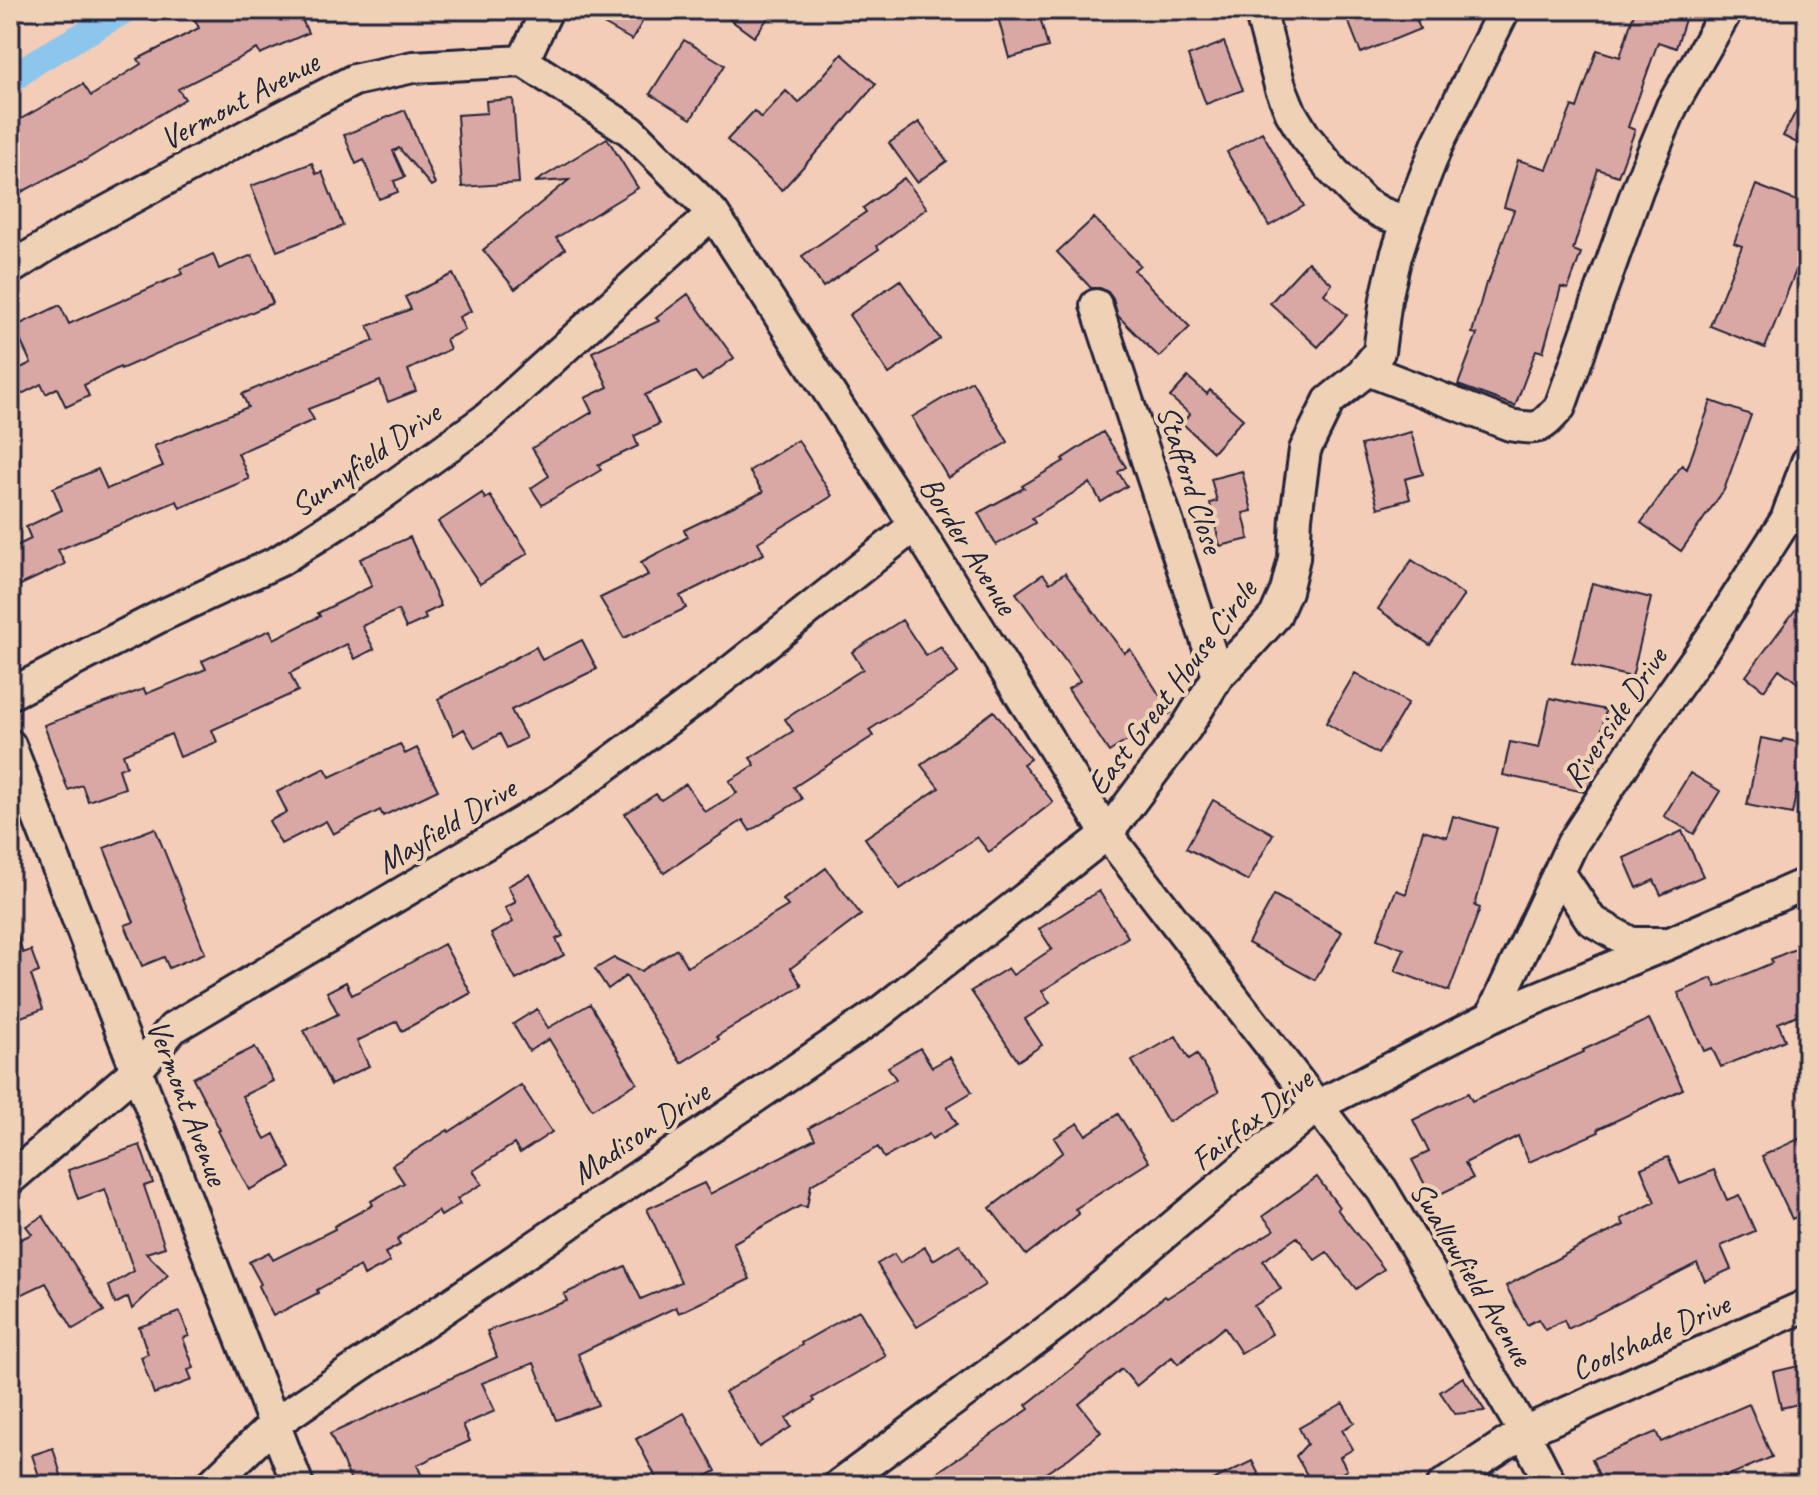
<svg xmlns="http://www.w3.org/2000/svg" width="1817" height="1495" viewBox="0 0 1817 1495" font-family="Caveat,sans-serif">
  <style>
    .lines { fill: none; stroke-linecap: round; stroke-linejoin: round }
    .canal { stroke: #8dc6ec; stroke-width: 26 }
    .building { fill: #daa8a4; stroke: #22223b; stroke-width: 2 }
    .minor-casing { stroke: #22223b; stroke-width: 36 }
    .minor { stroke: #efd2b6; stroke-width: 30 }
    .labels { text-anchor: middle; stroke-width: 8; stroke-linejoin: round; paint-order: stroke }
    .street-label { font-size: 32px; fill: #22223b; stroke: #efd2b6 }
  </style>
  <rect width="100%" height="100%" fill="#f3cdb7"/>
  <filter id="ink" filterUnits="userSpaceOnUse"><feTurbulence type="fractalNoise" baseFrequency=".0125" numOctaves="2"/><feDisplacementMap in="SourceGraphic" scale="16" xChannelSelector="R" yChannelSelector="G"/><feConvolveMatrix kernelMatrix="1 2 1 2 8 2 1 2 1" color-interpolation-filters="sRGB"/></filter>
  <g filter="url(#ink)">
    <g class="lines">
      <path class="canal" d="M10,81L37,61L126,10"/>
    </g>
    <path class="building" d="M190,10H298L308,33L260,54L257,49L178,89L185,99L82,162L81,161L18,194L10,180V125L83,84L91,96L141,64L138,59L199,28Z
      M579,10H631L645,17L632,40Z
      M717,10H774L754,37Z
      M996,10H1038L1048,47L1009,58Z
      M1344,10H1413L1420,29L1361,53Z
      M1635,10H1668L1686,16L1676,48L1658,42L1628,127L1635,130L1618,176L1598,169L1573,250L1581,253L1568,289L1561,287L1543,352L1536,350L1515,406L1458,385L1477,334L1472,333L1486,283H1488L1514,210L1504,207L1518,160L1547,169L1572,106L1577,108L1597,50L1620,57Z
      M684,40L725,65L691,119L650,94Z
      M1224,42L1243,90L1206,104L1188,56Z
      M842,54L876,84L833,134L782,190L727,140L754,111L761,118L786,91L799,103Z
      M1807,90V148L1783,136Z
      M513,99L519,183L462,187L457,115L487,113L486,101Z
      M405,110L435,184L431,186L399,148L393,151L405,177L394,181L398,192L379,199L364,160L356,164L344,135Z
      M919,122L947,161L917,182L889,143Z
      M1262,132L1304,206L1269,226L1227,152Z
      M607,138L638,188L556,238L565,249L515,289L483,250L569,180L535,182Z
      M312,163L316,174L322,172L343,226L277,251L251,186Z
      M904,178L927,208L877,246L879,249L823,287L802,256L866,212L863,208Z
      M1756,185L1807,205V243L1765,348L1710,326L1742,246L1734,243Z
      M1094,218L1140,265L1134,270L1190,327L1159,357L1118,316L1113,299L1108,292L1100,288H1091L1057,252Z
      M213,254L219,269L252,255L273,303L121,369L120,367L84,385L89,396L66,407L57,388L46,394L41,384L18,396L10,380V373L31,363L14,327L60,305L69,324L182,274L180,269Z
      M1308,262L1332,284L1324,294L1347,315L1318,347L1270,303Z
      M453,274L471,311L459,317L465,330L446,339L450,349L408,370L416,391L388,402L380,381L308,409L314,420L238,453L249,479L180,508L177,501L58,550L65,564L10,590V549L31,539L26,527L62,510L53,488L98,469L107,489L163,466L154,446L248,407L242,394L306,367L374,341L368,326L411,309L405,297Z
      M900,280L940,339L889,374L849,315Z
      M688,294L734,358L702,381L695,372L645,395L659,424L634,436L638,446L598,465L601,470L542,505L531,488L549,476L532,448L592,412L585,398L608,387L592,352L659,321L656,318Z
      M1188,377L1207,394L1210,390L1243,419L1213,452L1182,423L1190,414L1170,397Z
      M972,381L1008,442L948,478L912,417Z
      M1711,401L1751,415L1724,490L1681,551L1641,523L1682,465L1687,469Z
      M1103,432L1126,467L1118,472L1127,486L1101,502L1090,483L1032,518L1035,523L996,545L978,513L1024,488L1022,486L1064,461L1062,459Z
      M1411,432L1423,474L1405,479L1410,499L1378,508L1361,445Z
      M798,440L832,496L758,542L764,554L680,596L686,608L624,638L600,598L648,575L641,562L688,537L684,530L763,492L749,471Z
      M1242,471L1252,511L1243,513L1249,539L1220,546L1210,503L1217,501L1211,479Z
      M482,493L485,499L490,496L528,553L480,584L438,522Z
      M410,537L441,606L424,614L426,619L406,628L398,610L362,626L374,649L355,659L347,644L290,673L298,691L212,730L217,742L180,757L171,734L123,754L127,766L119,769L125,788L88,801L82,785L68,790L44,725L144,689L146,694L206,669L202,661L270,630L274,639L320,616L318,613L372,586L360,559Z
      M1412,560L1464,595L1430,645L1378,609Z
      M1065,573L1124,653L1130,649L1171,713L1109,752L1068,689L1080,681L1016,593L1043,574L1050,583Z
      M1592,583L1651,598L1632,677L1572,663Z
      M1807,594V690L1779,669L1764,690L1746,676Z
      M902,620L926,656L941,647L958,673L869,730L873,736L794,787L802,799L750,831L743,820L664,873L625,814L656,794L661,800L686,784L705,812L737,793L729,781L755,765L750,758L793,731L785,719L863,669L852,652Z
      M582,640L597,669L511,710L526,738L507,748L500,734L475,748L464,729L454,735L438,699L536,647L542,660Z
      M1355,673L1408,703L1378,754L1326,723Z
      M1550,698L1606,710L1591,783L1584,792L1503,775L1510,742L1539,748Z
      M994,711L1030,759L1023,764L1053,802L989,852L977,837L900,889L865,838L939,788L921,765Z
      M1761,738L1782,742L1783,739L1806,744L1792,814L1747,805Z
      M400,744L405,754L417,748L438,790L383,816L380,810L333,834L326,821L281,844L269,821L287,812L277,792L325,768L330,777Z
      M1690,773L1720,791L1694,834L1664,816Z
      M1213,800L1273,834L1248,881L1186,848Z
      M1453,816L1497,828L1475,906L1480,908L1449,991L1395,971L1404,949L1377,939L1396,890L1406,894L1423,830L1447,837Z
      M155,828L205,953L169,968L164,957L142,966L125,925L134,922L104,848Z
      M1682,831L1703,876L1661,895L1654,880L1637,888L1624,858Z
      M826,868L861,915L791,968L802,986L717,1036L719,1039L681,1063L626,976L608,989L595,969L614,958L641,971L677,949L687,967L788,906L783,900Z
      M530,874L563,936L556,939L564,955L516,980L491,934L513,922L505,908L516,902L508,886Z
      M1099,891L1128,937L1042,991L1050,1003L1025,1019L1042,1045L1018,1061L971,991L1008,968L1013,975L1052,949L1039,929Z
      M1274,895L1342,932L1315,980L1248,943Z
      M13,923L23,953L31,950L39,972L31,975L43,1009L10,1021V924Z
      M444,944L471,993L402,1031L397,1021L357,1041L369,1066L331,1085L304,1031L338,1014L327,992L346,982L352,995Z
      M1807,944V1011L1778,1023L1785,1040L1721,1067L1712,1048L1704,1051L1678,993L1712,978L1716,987L1772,963L1771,959Z
      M590,1004L637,1083L592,1109L549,1039L529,1051L513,1024L537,1009L548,1028Z
      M1649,1019L1683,1089L1598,1129L1599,1132L1529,1162L1518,1136L1465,1163L1473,1178L1432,1198L1412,1160L1429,1152L1413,1120L1468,1093L1472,1101L1584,1052L1583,1050Z
      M1176,1036L1189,1059L1197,1054L1219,1092L1168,1122L1132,1061Z
      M255,1047L273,1081L242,1096L265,1139L274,1134L291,1168L249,1190L218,1131L220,1130L193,1078Z
      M920,1048L932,1067L950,1057L972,1092L947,1107L957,1124L932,1139L929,1134L884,1158L878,1147L811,1185L807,1207L800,1206L733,1243L750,1279L679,1313L676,1307L578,1354L598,1405L556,1420L534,1363L482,1383L495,1411L463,1425L470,1441L417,1465L426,1485H353L330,1434L497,1357L487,1331L567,1301L564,1294L625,1266L641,1299L681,1282L647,1209L704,1183L710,1194L815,1139L809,1128L896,1079L888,1067Z
      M521,1085L552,1132L520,1153L514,1144L473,1171L482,1184L457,1199L460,1204L441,1216L438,1211L401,1236L397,1240L400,1245L385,1253L390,1262L364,1276L360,1266L317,1290L318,1293L273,1316L258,1286L261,1284L249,1262L269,1252L273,1260L335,1229L334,1226L373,1205L371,1201L404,1183L392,1165L448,1130L449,1132Z
      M1118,1114L1149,1162L1075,1209L1079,1214L1026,1255L990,1208L1063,1152L1054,1138L1078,1123L1086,1135Z
      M1807,1135V1212L1792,1219L1762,1156Z
      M140,1145L153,1183L144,1186L165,1247L146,1253L168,1275L132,1309L128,1297L115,1304L109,1286L134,1271L105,1189L78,1199L68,1170Z
      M1668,1157L1680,1184L1714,1170L1727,1200L1739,1195L1755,1231L1721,1246L1731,1269L1705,1281L1697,1263L1568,1329L1564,1320L1545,1330L1538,1319L1527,1325L1506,1286L1579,1247L1624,1225L1621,1219L1655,1202L1641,1168Z
      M1317,1177L1339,1207L1337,1209L1384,1269L1356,1289L1327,1252L1315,1260L1297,1237L1263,1261L1281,1289L1254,1306L1272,1334L1241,1353L1224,1327L1178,1364L1172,1357L1136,1386L1122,1369L1079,1404L1101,1432L1069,1458L1027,1485H919L1029,1409L1026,1405L1165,1296L1167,1298L1274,1230L1263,1216Z
      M43,1216L104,1311L73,1329L46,1283L10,1300V1244L32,1234L26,1226Z
      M959,1244L985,1285L917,1327L877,1264L894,1254L900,1263L925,1247L933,1260Z
      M859,1310L886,1356L813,1398L815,1401L786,1418L791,1427L759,1447L725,1392L802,1345L801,1343Z
      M180,1312L189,1336L183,1338L194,1368L188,1370L192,1380L154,1394L141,1357L148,1354L139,1327Z
      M1807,1364V1402L1781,1408L1773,1372Z
      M1463,1377L1485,1411L1455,1414L1440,1392Z
      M1343,1403L1354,1423L1342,1430L1353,1449L1340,1457L1347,1470L1322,1485H1313L1296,1456L1307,1444L1299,1428Z
      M1749,1404L1772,1457L1706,1485H1603L1592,1459L1656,1432L1661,1442Z
      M684,1413L716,1471L690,1485H660L636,1439Z
      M53,1448L64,1485H42L32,1455Z
      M1252,1461L1264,1485H1202Z"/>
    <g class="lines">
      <defs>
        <path id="minor" d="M1260,10L1280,86L1291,113L1305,136L1334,172L1364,203L1382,213L1407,222
          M523,61L631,131L713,213L915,525L1107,834L1382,1190L1524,1432L1551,1485
          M523,61L547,10
          M10,269L65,234L255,131L354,80L413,67L523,61
          M1096,305L1218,676
          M1365,369L1510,425C1540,430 1540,429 1560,407L1638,188L1672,106L1727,10
          M10,694L163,615L279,561L374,500L486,419L713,213
          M10,745L298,1485
          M1559,872L1591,920L1631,943H1664
          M1491,1017L1572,844L1649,726L1709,641L1786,520L1807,462
          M10,1179L137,1070L173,1028L561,799L701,695L915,525
          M211,1485L274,1424L879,1013L1107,834L1186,728L1218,676L1249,645L1275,616L1286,591L1294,558L1296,517L1305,450L1329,401L1360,376L1379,352L1386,299L1396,256L1407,222L1438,143L1504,10
          M839,1485L1059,1322L1317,1106L1491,1017L1670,943L1807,883
          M1443,1485L1524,1432L1807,1305"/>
      </defs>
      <use href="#minor" class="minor-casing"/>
      <use href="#minor" class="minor"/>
    </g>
  </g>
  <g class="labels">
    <g class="street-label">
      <text transform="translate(239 100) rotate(-28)" y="11">Vermont Avenue</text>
      <text transform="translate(365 459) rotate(-35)" y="11">Sunnyfield Drive</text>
      <text transform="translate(1191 479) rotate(72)" y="11">Stafford Close</text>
      <text transform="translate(969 545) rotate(58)" y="11">Border Avenue</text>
      <text transform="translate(1171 687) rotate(-53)" y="11">East Great House Circle</text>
      <text transform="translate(1614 717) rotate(-56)" y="11">Riverside Drive</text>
      <text transform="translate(446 825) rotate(-31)" y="11">Mayfield Drive</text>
      <text transform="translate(188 1102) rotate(69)" y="11">Vermont Avenue</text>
      <text transform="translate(1251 1119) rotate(-38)" y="11">Fairfax Drive</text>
      <text transform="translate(640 1132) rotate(-34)" y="11">Madison Drive</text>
      <text transform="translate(1472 1273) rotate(59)" y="11">Swallowfield Avenue</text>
      <text transform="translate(1650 1336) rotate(-24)" y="11">Coolshade Drive</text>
    </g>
  </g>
  <rect width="1817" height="1495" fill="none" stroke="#efd2b6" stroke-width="40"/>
  <rect x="20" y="20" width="1777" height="1455" fill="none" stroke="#22223b" stroke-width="3" filter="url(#ink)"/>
</svg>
